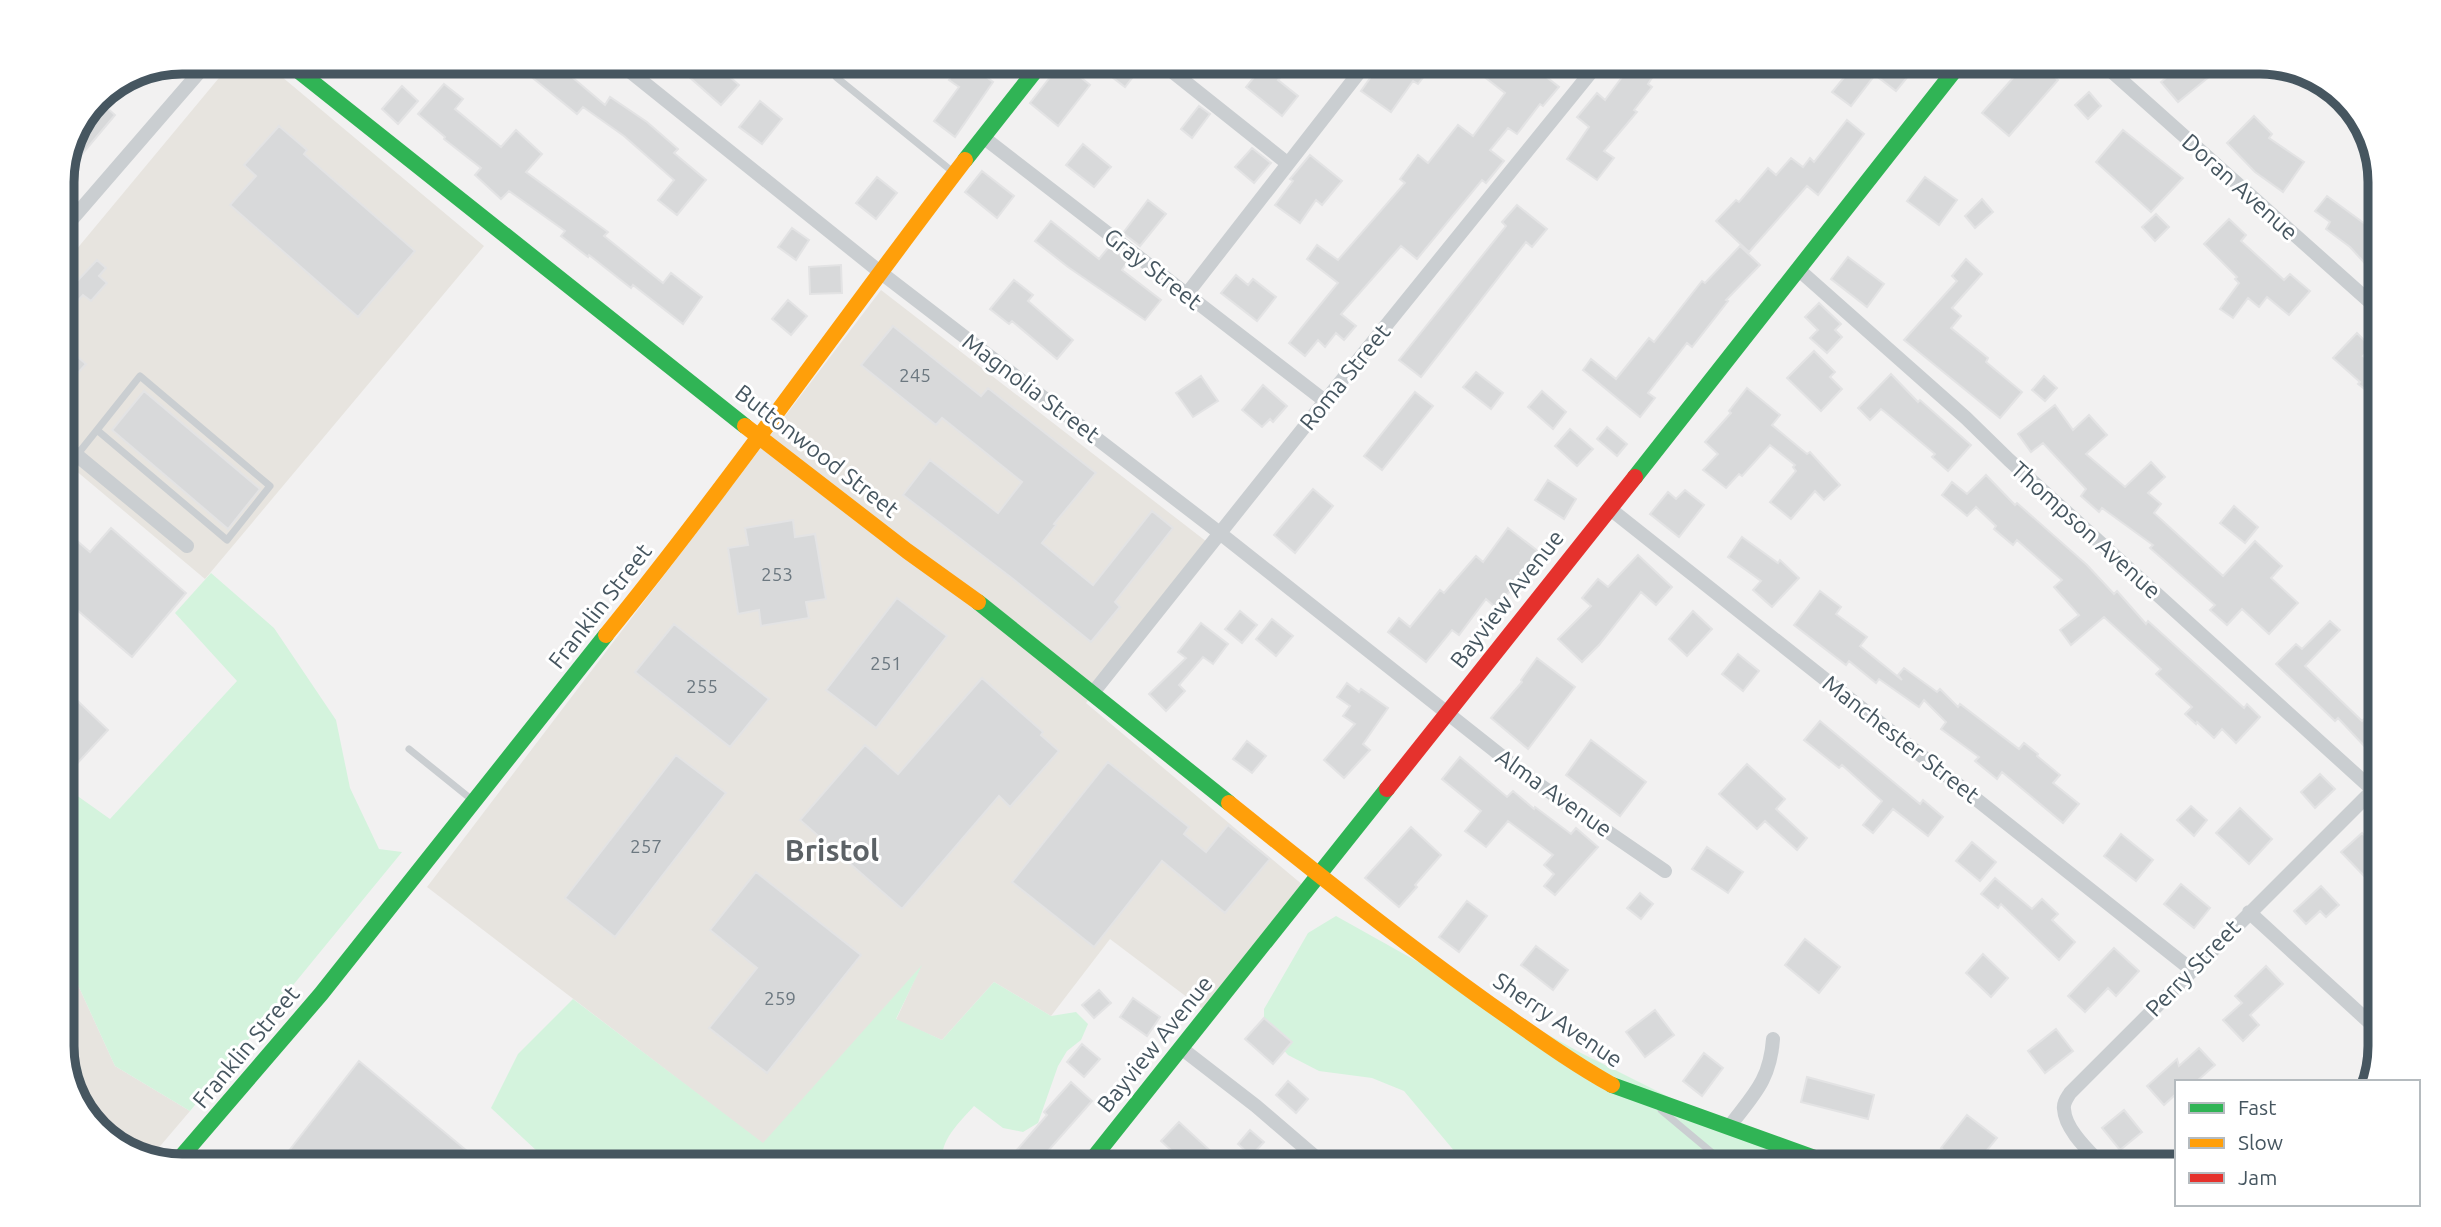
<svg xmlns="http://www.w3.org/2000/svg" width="2441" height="1227" viewBox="0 0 2441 1227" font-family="Ubuntu,sans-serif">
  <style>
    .commercial { fill: #e7e4df }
    .green { fill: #d4f3dd }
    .building { fill: #d8d9da; stroke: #e3e3e4; stroke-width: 2 }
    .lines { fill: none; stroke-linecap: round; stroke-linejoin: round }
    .lane { stroke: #caced1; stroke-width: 7 }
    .street { stroke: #caced1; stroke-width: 14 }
    .fast { stroke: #30b455; stroke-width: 16 }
    .slow { stroke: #ff9f0a; stroke-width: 16 }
    .jam { stroke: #e5322d; stroke-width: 16 }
    .labels { text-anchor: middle; stroke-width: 6; stroke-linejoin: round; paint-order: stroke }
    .number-label { font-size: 19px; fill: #6c7880 }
    .street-label { font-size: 23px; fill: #465660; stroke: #fff }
    .district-label { font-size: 30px; font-weight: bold; fill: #5c6266; stroke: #fff }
    .rim { fill: none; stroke: #465660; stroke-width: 9 }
  </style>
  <rect width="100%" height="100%" fill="#f2f1f1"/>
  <path class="commercial" d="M233,61H263L484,246L205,579L62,459L61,268Z
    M881,290L1207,542L1086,703L1304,886L1204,1010L1110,939L1051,1016L994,982L942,1040L896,1020L920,968L763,1144L427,887Z
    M62,896L80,901L62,946Z
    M62,950L115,1066L190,1111L150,1158L129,1154L82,1113L62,1054Z"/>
  <path class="green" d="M211,573L274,628L336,720L350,788L379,849L402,852L190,1111L115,1066L62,950L79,901L62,896V785L110,819L237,681L175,613Z
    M1336,916L1581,1053L1773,1149L1764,1166H1469L1461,1159L1404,1091L1372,1078L1319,1071L1288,1055L1264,1028V1009L1308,933Z
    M922,965L896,1019L942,1040L994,982L1051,1016L1076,1012L1088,1024L1081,1040L1067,1051L1058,1066L1038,1123L1023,1132L1003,1128L974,1106C960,1122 937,1142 943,1166H553L491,1108L518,1054L573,999L763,1143Z"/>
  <path class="building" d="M512,61H553L605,105L610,97L647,122L678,149L674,153L706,180L677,215L658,200L674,180L624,136L583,107L577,114Z
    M671,61H712L739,85L721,105Z
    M963,61H1002L988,78L993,82L955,137L934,121L959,87L949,80Z
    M1091,61H1120L1136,73L1125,87Z
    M1267,61H1271L1285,72L1278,80L1298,96L1282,116L1246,87Z
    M1382,61H1436L1418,84L1413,81L1391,112L1361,91Z
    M1472,61H1509L1523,72L1530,64L1559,87L1543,106L1540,104L1517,134L1508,128L1490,150L1504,161L1486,183L1482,180L1417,259L1401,246L1341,314L1356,326L1344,340L1336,333L1325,347L1318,340L1305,356L1289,343L1338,283L1307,259L1317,245L1338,260L1405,183L1400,179L1418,155L1428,163L1458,125L1473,136L1505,93L1482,75L1485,71Z
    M1634,61H1663L1648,84L1652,87L1634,110L1637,112L1604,151L1614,158L1597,180L1567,159L1589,127L1577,117L1597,93L1605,100Z
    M1858,61H1894L1910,74L1896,91L1875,75L1851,106L1832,92L1851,69L1856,73L1863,65Z
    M2010,61H2056L2048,71L2058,80L2009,136L1982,113L2020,70Z
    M2186,61H2195L2209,77L2178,102L2161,82Z
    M1062,62L1090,85L1058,126L1030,103Z
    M444,84L463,99L455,109L501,147L516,130L542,154L526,172L608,232L604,236L663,283L671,273L702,297L683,324L633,285L631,288L589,255L588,257L561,236L565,231L509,191L501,199L475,175L481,168L444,139L445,137L418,114Z
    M402,86L418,101L398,124L382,109Z
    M2089,92L2101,106L2088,119L2075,105Z
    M96,98L115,115L68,171L64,168Z
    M760,101L782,119L762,144L739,127Z
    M1199,106L1210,114L1192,138L1181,129Z
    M2254,116L2272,134L2269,138L2304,162L2283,192L2255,172L2227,143Z
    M1847,120L1864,134L1818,195L1807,186L1749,252L1716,221L1736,200L1739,202L1768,168L1776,175L1791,158L1803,167L1810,158L1814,162Z
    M279,126L307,150L304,154L415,251L358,317L230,205L256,176L244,165Z
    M2123,130L2183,178L2151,212L2096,162Z
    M1083,144L1111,167L1094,187L1066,165Z
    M1252,148L1271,163L1254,183L1235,167Z
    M1310,155L1342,181L1322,205L1316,200L1300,223L1275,205L1293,181L1290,179Z
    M982,171L1014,196L997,218L965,192Z
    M877,177L897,193L876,219L856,203Z
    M1925,177L1957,200L1939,225L1907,201Z
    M2327,196L2380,235V280L2350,247L2326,229L2330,222L2315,211Z
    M1982,199L1993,212L1975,228L1965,216Z
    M1148,200L1166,214L1140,246L1123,233Z
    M1517,205L1547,229L1532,247L1526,242L1421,377L1399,360L1506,226L1502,222Z
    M2156,214L2169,227L2155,241L2142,227Z
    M2229,219L2246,235L2241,241L2284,280L2290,274L2310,291L2289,315L2267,297L2259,307L2248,298L2233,318L2220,309L2239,283L2235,279L2237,277L2204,244Z
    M1051,221L1099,259L1108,248H1111L1128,261L1122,270L1161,300L1145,320L1068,267L1035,241Z
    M792,228L809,240L796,260L778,247Z
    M1740,246L1760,265L1726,300L1728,301L1692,347L1687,343L1648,393L1655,398L1640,417L1583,370L1591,359L1616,379L1649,338L1654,342L1702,281L1705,283Z
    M1848,257L1884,284L1867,307L1831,279Z
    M1966,259L1982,274L1952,308L1961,316L1951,328L1988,358L1986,362L2022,392L2000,418L1904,340L1957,281L1952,276Z
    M97,260L106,268L99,276L107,283L91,301L83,295L71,308L61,298Z
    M841,265L842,293L810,294L809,267Z
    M1236,275L1248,285L1253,279L1276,297L1257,321L1221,293Z
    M1014,280L1033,295L1028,301L1073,340L1057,359L1012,321L1009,324L990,309Z
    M788,300L807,316L791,335L772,319Z
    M1819,303L1841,324L1835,330L1842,337L1827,353L1810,338L1818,330L1805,317Z
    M893,326L981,396L988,388L1096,473L1054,524L1056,525L1042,543L1093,585L1152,511L1173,528L1115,602L1120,607L1091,642L1013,579L903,495L930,460L998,513L1022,482L942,418L936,425L861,365Z
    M2357,333L2371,347L2363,356L2380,367V401L2358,384L2360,382L2333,358Z
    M61,343L86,364L61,392Z
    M1814,351L1835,372L1830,377L1842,389L1821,411L1787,378Z
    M1476,372L1503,393L1491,409L1463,387Z
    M1891,374L1918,402L1920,400L1971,445L1948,471L1932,457L1935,454L1885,412L1881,409L1870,420L1858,408Z
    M1201,376L1218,401L1193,417L1176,393Z
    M2044,376L2057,388L2045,401L2032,390Z
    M1263,385L1287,406L1273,422L1270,419L1262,427L1242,410Z
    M1747,388L1780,415L1772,425L1807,454L1810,452L1840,485L1824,500L1815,491L1791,519L1770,502L1796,471L1793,467L1795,465L1770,445L1742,476L1739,474L1726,488L1703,470L1718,454L1705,442L1731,413L1729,411Z
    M144,391L260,489L228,529L112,430Z
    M1542,391L1566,412L1553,429L1528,407Z
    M1415,392L1433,406L1382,470L1364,456Z
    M2055,405L2073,430L2089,415L2107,435L2086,454L2125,487L2151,462L2165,477L2148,493L2161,504L2154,513L2223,576L2255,541L2282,566L2271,578L2298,603L2269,634L2242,609L2227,625L2210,610L2215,605L2150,548L2153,545L2102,508L2099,512L2081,496L2086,489L2043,443L2031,452L2018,434Z
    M1607,427L1627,444L1617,456L1597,439Z
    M1570,429L1593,449L1577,466L1555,446Z
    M1986,475L2015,505L2017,503L2087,565L2114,594L2117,591L2146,624L2148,621L2244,708L2247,704L2260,717L2236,743L2222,729L2214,738L2197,722L2196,724L2185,714L2192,707L2156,674L2161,669L2104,617L2071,645L2060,630L2079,615L2054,587L2062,580L2017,540L2013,545L1994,529L1996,526L1976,507L1967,516L1942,495L1952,482L1967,494Z
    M1548,480L1576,499L1564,519L1535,500Z
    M1313,489L1333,506L1295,553L1274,535Z
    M1685,490L1704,505L1679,537L1650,514L1668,492L1676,499Z
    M2234,506L2258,527L2245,543L2220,523Z
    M793,520L795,537L815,534L826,599L806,602L809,618L761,626L759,610L738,614L728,548L748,545L745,528Z
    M62,528L90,552L111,528L186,593L132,657L62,597Z
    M1508,528L1539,552L1512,586L1513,588L1495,607L1486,599L1459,635L1452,630L1426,662L1388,632L1399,618L1410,627L1440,590L1444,593L1476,556L1483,562Z
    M1742,537L1778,563L1780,560L1799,578L1772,607L1753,590L1761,581L1728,557Z
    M1638,555L1672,587L1656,605L1641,592L1599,645L1582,662L1558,639L1591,606L1582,598L1598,579L1608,587Z
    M1820,591L1841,607L1836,614L1867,637L1860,646L1902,680L1898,675L1904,668L1937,692L1940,689L1958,707L1960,704L2019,749L2024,743L2038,754L2037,756L2060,775L2053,783L2079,804L2063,823L2002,772L1997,779L1975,761L1979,757L1941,729L1946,722L1924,700L1919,707L1879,679L1876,683L1849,661L1846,665L1794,625Z
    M897,598L947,636L876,728L826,690Z
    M1240,611L1257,625L1242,643L1225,629Z
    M1693,611L1712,629L1687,656L1669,639Z
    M1272,619L1293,636L1276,656L1256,639Z
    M2330,621L2340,630L2305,666L2362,721L2380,704V738L2368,750L2338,718L2335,721L2276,664L2296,644L2302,649Z
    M1201,623L1228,644L1213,664L1203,657L1179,685L1185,691L1166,711L1149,694L1186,658L1178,652Z
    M674,624L769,699L730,747L635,672Z
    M1738,654L1759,671L1743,691L1722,674Z
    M1537,658L1575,687L1528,749L1491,718L1522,682L1521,680Z
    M982,678L1043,732L1041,735L1059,751L1010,807L999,796L902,909L800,820L865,745L898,774Z
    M1347,683L1359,692L1361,689L1388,708L1363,744L1370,750L1344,778L1324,760L1355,724L1343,716L1350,706L1337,697Z
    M62,686L108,730L73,768L62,758Z
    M1820,721L1920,804L1923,800L1943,817L1928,836L1893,809L1873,833L1863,825L1882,801L1842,765L1839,768L1804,740Z
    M1591,740L1646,782L1620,816L1566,775Z
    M1247,741L1266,756L1252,773L1233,759Z
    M676,755L726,793L615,937L565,898Z
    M1460,757L1507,797L1513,791L1534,809L1535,807L1571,834L1576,828L1598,847L1555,895L1544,886L1554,874L1544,865L1553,855L1508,821L1486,847L1465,831L1481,811L1442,779Z
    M1108,762L1189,827L1184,834L1206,852L1228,825L1270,859L1225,913L1162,861L1094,947L1012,882Z
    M1747,764L1785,799L1776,809L1807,838L1797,850L1765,821L1757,829L1719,794Z
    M2320,774L2335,789L2315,808L2301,792Z
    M2191,806L2207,820L2194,836L2177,820Z
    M2240,808L2272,839L2249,864L2216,833Z
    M1411,827L1441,855L1415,885L1417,887L1399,907L1365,878Z
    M2362,833L2380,852V867L2367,879L2341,852Z
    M2121,834L2153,860L2136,881L2104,856Z
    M1972,842L1996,862L1980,881L1956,861Z
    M1707,847L1743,872L1728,893L1692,869Z
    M756,872L861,955L767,1073L709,1028L757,968L710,930Z
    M1995,878L2032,909L2042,899L2058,914L2052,920L2075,942L2059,960L2001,904L1998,908L1981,894Z
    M2181,884L2210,908L2194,928L2164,904Z
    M2321,886L2339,905L2326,917L2320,911L2306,924L2294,911Z
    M1640,893L1653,904L1641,919L1627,908Z
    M1467,901L1487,916L1459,952L1439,937Z
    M1805,939L1840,967L1819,993L1785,965Z
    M1536,946L1568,970L1553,990L1521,965Z
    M2114,948L2139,971L2116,996L2108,988L2085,1012L2068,996Z
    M1983,954L2008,978L1991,997L1966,973Z
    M2266,966L2283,984L2250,1015L2259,1025L2243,1041L2223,1020L2242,1003L2235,996Z
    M1099,990L1111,1003L1094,1018L1082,1005Z
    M1133,998L1160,1017L1147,1036L1120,1017Z
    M1655,1010L1674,1035L1645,1057L1626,1032Z
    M1264,1018L1292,1042L1273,1064L1245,1039Z
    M2056,1029L2073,1051L2045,1073L2028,1051Z
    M1082,1044L1100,1059L1084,1077L1067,1062Z
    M2199,1048L2215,1065L2196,1082H2177V1093L2164,1105L2147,1086L2177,1059L2179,1066Z
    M1704,1053L1723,1068L1702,1096L1683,1081Z
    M359,1061L485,1166H305L288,1152Z
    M1807,1077L1874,1095L1868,1119L1801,1102Z
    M1288,1081L1308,1099L1296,1113L1276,1095Z
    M1071,1082L1092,1101L1047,1152L1050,1154L1040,1166H1003L1047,1115L1044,1112Z
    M2124,1110L2142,1132L2120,1150L2102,1128Z
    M1967,1115L1997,1138L1987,1150L1993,1155L1984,1166H1962L1941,1148Z
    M1179,1122L1217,1157L1209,1166H1188L1161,1141Z
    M1250,1130L1264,1142L1251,1156L1238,1144Z"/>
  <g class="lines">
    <path class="lane" d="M824,61L836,77L953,172
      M77,455L140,376L270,486L227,540L97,430
      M409,749L471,799
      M1661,1110L1728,1166"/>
    <path class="street" d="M617,61L880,272L1221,534L1528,777L1665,871
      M1159,61L1287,163
      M2100,61L2380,311
      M983,137L1325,401
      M61,232L209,61
      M1799,270L1966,418L2009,460L2373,790
      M1186,295L1368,61
      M62,443L187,546
      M1609,508L2193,971
      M1092,694L1325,401L1600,61
      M2249,912L2380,1032
      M1181,1048L1256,1106L1326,1166
      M1729,1127C1753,1095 1770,1081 1773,1039
      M2103,1166C2090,1152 2065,1130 2064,1109C2063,1103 2067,1098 2070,1093L2380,783"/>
    <path class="fast" d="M286,61L745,426
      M965,160L1043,61
      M1635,477L1962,61
      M978,602L1229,803
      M1612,1085L1837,1166
      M175,1164L321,994L606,635
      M1087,1166L1387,789"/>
    <path class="slow" d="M745,426L907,551L978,602
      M606,635C731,481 844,318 965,160
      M1229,803C1315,872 1401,941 1491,1005C1530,1032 1570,1062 1612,1085"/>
    <path class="jam" d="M1387,789L1635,477"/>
  </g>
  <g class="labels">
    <g class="number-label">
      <text x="915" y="382">245</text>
      <text x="777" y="581">253</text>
      <text x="886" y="670">251</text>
      <text x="702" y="693">255</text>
      <text x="646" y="853">257</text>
      <text x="780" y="1005">259</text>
    </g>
    <g class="street-label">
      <text transform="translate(2240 187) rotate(42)" y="8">Doran Avenue</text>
      <text transform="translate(1153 269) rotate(38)" y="8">Gray Street</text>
      <text transform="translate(1345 377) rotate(-51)" y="8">Roma Street</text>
      <text transform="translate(1031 388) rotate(37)" y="8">Magnolia Street</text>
      <text transform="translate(817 451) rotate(38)" y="8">Buttonwood Street</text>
      <text transform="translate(2086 530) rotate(42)" y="8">Thompson Avenue</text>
      <text transform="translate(1507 599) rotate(-52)" y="8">Bayview Avenue</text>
      <text transform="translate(600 606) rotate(-52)" y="8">Franklin Street</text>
      <text transform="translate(1901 739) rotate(38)" y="8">Manchester Street</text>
      <text transform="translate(1554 793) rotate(35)" y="8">Alma Avenue</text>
      <text transform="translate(2193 968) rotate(-46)" y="8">Perry Street</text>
      <text transform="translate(1558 1020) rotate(34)" y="8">Sherry Avenue</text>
      <text transform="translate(1155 1044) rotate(-51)" y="8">Bayview Avenue</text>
      <text transform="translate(246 1047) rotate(-50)" y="8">Franklin Street</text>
    </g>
    <g class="district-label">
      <text x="832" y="861">Bristol</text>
    </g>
  </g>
  <path d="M0 0H2441V1227H0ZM182 74H2260A108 108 0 0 1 2368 182V1046A108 108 0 0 1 2260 1154H182A108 108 0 0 1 74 1046V182A108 108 0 0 1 182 74Z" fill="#fff" fill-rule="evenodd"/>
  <path class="rim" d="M182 74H2260A108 108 0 0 1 2368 182V1046A108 108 0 0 1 2260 1154H182A108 108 0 0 1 74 1046V182A108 108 0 0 1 182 74Z"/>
  <rect x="2175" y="1080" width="245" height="126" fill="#ffffff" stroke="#b5bbbf" stroke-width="2"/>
  <rect x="2189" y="1103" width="35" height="10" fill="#30b455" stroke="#b5bbbf" stroke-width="2"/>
  <text x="2238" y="1115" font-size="21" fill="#465660">Fast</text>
  <rect x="2189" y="1138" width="35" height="10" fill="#ff9f0a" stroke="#b5bbbf" stroke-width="2"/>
  <text x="2238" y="1150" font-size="21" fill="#465660">Slow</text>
  <rect x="2189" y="1173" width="35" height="10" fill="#e5322d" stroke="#b5bbbf" stroke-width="2"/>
  <text x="2238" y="1185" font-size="21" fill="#465660">Jam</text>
</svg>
